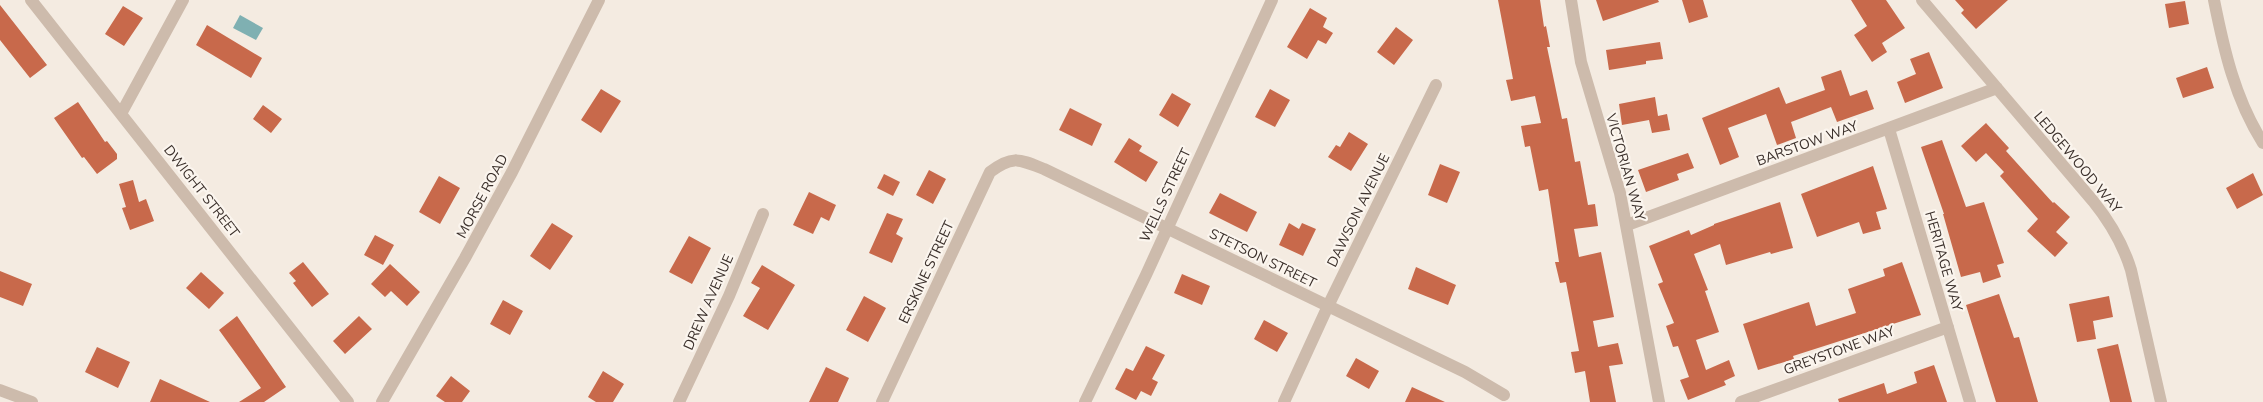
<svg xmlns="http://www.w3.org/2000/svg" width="2263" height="402" viewBox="0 0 2263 402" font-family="'Nunito Sans',sans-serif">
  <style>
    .water { fill: #7fb0b2 }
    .building { fill: #c8694b }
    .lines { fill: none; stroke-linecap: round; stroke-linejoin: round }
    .minor { stroke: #cdbbac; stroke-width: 12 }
    .labels { text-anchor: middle; stroke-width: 4.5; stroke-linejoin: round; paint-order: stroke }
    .street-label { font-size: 14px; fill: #3b302b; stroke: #fbf5ee }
  </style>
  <rect width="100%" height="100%" fill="#f4ebe1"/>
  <path class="water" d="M240,15L263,28L256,40L233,28Z"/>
  <path class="building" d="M1498,0H1540L1544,27L1546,26L1550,47H1547L1562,119L1567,118L1575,162L1580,161L1588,205L1595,204L1598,226L1574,229L1579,257L1601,252L1614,317L1593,321L1598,347L1618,343L1623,364L1609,366L1616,402H1590L1585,371L1575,373L1571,352L1579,351L1566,282L1560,283L1555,262H1559L1548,189L1539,191L1530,146L1525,147L1521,126L1541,123L1535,96L1511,101L1506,80L1513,79Z
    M1596,0H1658L1659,2L1603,21Z
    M1682,0H1703L1708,17L1689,23Z
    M1851,0H1886L1905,28L1882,43L1887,52L1872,62L1854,35L1867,26Z
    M1955,0H2008L1976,29L1961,13L1964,10Z
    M2185,1L2189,24L2169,28L2165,4Z
    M0,5L47,65L30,78L0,40Z
    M123,6L143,18L124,46L105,34Z
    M1310,8L1327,18L1323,27L1333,33L1326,44L1318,40L1307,59L1287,47Z
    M207,25L262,58L251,78L196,45Z
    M1396,27L1413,40L1394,65L1377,52Z
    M1660,42L1663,59L1646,61V64L1609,70L1606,50Z
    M1929,52L1943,88L1905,103L1897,82L1916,74L1910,59Z
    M2207,67L2214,88L2183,98L2176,78Z
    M1841,70L1850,96L1867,90L1874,109L1837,122L1831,107L1791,122L1796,138L1777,145L1766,114L1728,128L1739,157L1720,165L1702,118L1779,87L1786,104L1825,90L1821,77Z
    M601,89L621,101L601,133L581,120Z
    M1270,89L1290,100L1275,127L1255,117Z
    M1172,93L1191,104L1178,127L1159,115Z
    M1655,97L1658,116L1667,114L1670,130L1652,133L1649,120L1622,125L1619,104Z
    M78,102L105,142L107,141L117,154V159L97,174L84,157L82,158L54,118Z
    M263,105L282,119L271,133L253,119Z
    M1070,108L1102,124L1092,146L1059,130Z
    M1986,123L2009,148L2006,151L2053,203L2054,202L2070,217L2056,232L2068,243L2055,257L2027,231L2038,219L2000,176L2004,172L1986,153L1976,162L1961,146Z
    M1349,132L1368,144L1351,171L1328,157L1336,145L1340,147Z
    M1129,138L1142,146L1139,151L1158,162L1146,182L1114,162Z
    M1942,140L1966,207L1984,202L2004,263L1997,265L2001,277L1983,283L1980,272L1961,277L1943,214H1944L1921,147Z
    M1688,153L1694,168L1677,174L1679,180L1646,192L1638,170Z
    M1440,164L1460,172L1447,203L1428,195Z
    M1873,166L1887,209L1876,212L1881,229L1863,234L1859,222L1817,237L1801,194Z
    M929,170L946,179L933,204L916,195Z
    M2253,173L2263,195L2237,209L2226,188Z
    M884,174L900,182L893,196L877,188Z
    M439,176L460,188L440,224L419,212Z
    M133,180L139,202L146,199L154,221L130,230L122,208L126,207L119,184Z
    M809,192L836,205L829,221L821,217L813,234L793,225Z
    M1220,193L1257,212L1247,232L1209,213Z
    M1780,202L1793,248L1771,254L1770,252L1726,265L1720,244L1694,254L1708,290L1705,291L1719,332L1696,340L1706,370L1729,360L1735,376L1724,381L1726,385L1688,400L1680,380L1689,377L1678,346L1673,347L1666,326L1674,323L1658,284L1663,282L1649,246L1689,230L1691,235L1714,225V224Z
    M887,213L903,219L896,234L903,238L892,263L869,253Z
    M552,223L573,236L550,270L530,256Z
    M1289,223L1299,229L1302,223L1316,229L1303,256L1279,245Z
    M375,235L394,245L383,265L364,255Z
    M689,236L711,248L692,284L669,272Z
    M303,262L329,294L312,307L293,283L296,281L289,273Z
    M1902,262L1921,315L1793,356L1794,359L1758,370L1743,324L1809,302L1816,326L1856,313L1848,289L1885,276L1883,269Z
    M390,264L420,292L407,306L391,291L385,297L371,284Z
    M762,265L795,285L768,330L743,316L760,288L751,283Z
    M1416,267L1456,285L1448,305L1408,289Z
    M0,271L32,284L23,306L0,297Z
    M201,272L224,293L209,309L186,288Z
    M1182,274L1210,286L1202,305L1174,293Z
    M1999,294L2014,338L2019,337L2038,402H1996L1966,305Z
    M864,296L886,308L868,342L846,330Z
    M2109,296L2113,317L2093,321L2096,339L2077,342L2069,304Z
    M503,300L523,311L510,335L490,324Z
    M237,316L286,387L264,402H239L261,388L219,330Z
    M359,316L372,329L345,354L333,341Z
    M1264,320L1288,333L1277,352L1254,339Z
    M2118,344L2132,402H2110L2097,349Z
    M1146,346L1165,355L1152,379L1158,382L1151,396L1141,391L1136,400L1115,389L1126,368L1133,371Z
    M97,347L130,362L118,388L85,372Z
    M1356,358L1379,371L1369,389L1346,376Z
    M1934,365L1947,402H1839L1838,399L1884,383L1887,394L1917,383L1914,372Z
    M826,367L849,378L838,402H809Z
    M603,371L624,384L613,402H596L588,397Z
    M451,376L470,391L462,402H445L436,396Z
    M160,379L210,402H150Z
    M1412,387L1445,402H1405Z"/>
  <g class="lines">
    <path class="minor" d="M31,0L348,402
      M1571,0L1581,62L1620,193L1659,402
      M1922,0L2093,201C2110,222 2123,244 2131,270L2161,402
      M2214,0C2224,50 2235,99 2263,143
      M122,112L183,0
      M1889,129L1970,402
      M1627,225L1997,88
      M0,390L32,402
      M382,402L465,258L512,172L599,0
      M679,402L729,296L763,214
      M882,402L990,172C1012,155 1019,159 1044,169L1465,372L1504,395
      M1085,402L1146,275L1272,0
      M1284,402L1328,306L1436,85
      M1741,402L1948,327"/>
  </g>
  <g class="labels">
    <g class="street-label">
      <text transform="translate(1807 143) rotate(-20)" y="5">BARSTOW WAY</text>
      <text transform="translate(2078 162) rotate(50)" y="5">LEDGEWOOD WAY</text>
      <text transform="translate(1626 167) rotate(74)" y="5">VICTORIAN WAY</text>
      <text transform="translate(202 191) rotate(52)" y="5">DWIGHT STREET</text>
      <text transform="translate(1165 195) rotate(-65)" y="5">WELLS STREET</text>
      <text transform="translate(482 196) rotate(-62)" y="5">MORSE ROAD</text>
      <text transform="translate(1358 210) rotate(-64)" y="5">DAWSON AVENUE</text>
      <text transform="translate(1263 258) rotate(26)" y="5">STETSON STREET</text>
      <text transform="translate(1944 261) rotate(74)" y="5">HERITAGE WAY</text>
      <text transform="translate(926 272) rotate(-65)" y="5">ERSKINE STREET</text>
      <text transform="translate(708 302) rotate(-66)" y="5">DREW AVENUE</text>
      <text transform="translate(1839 350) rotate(-20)" y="5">GREYSTONE WAY</text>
    </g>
  </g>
</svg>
